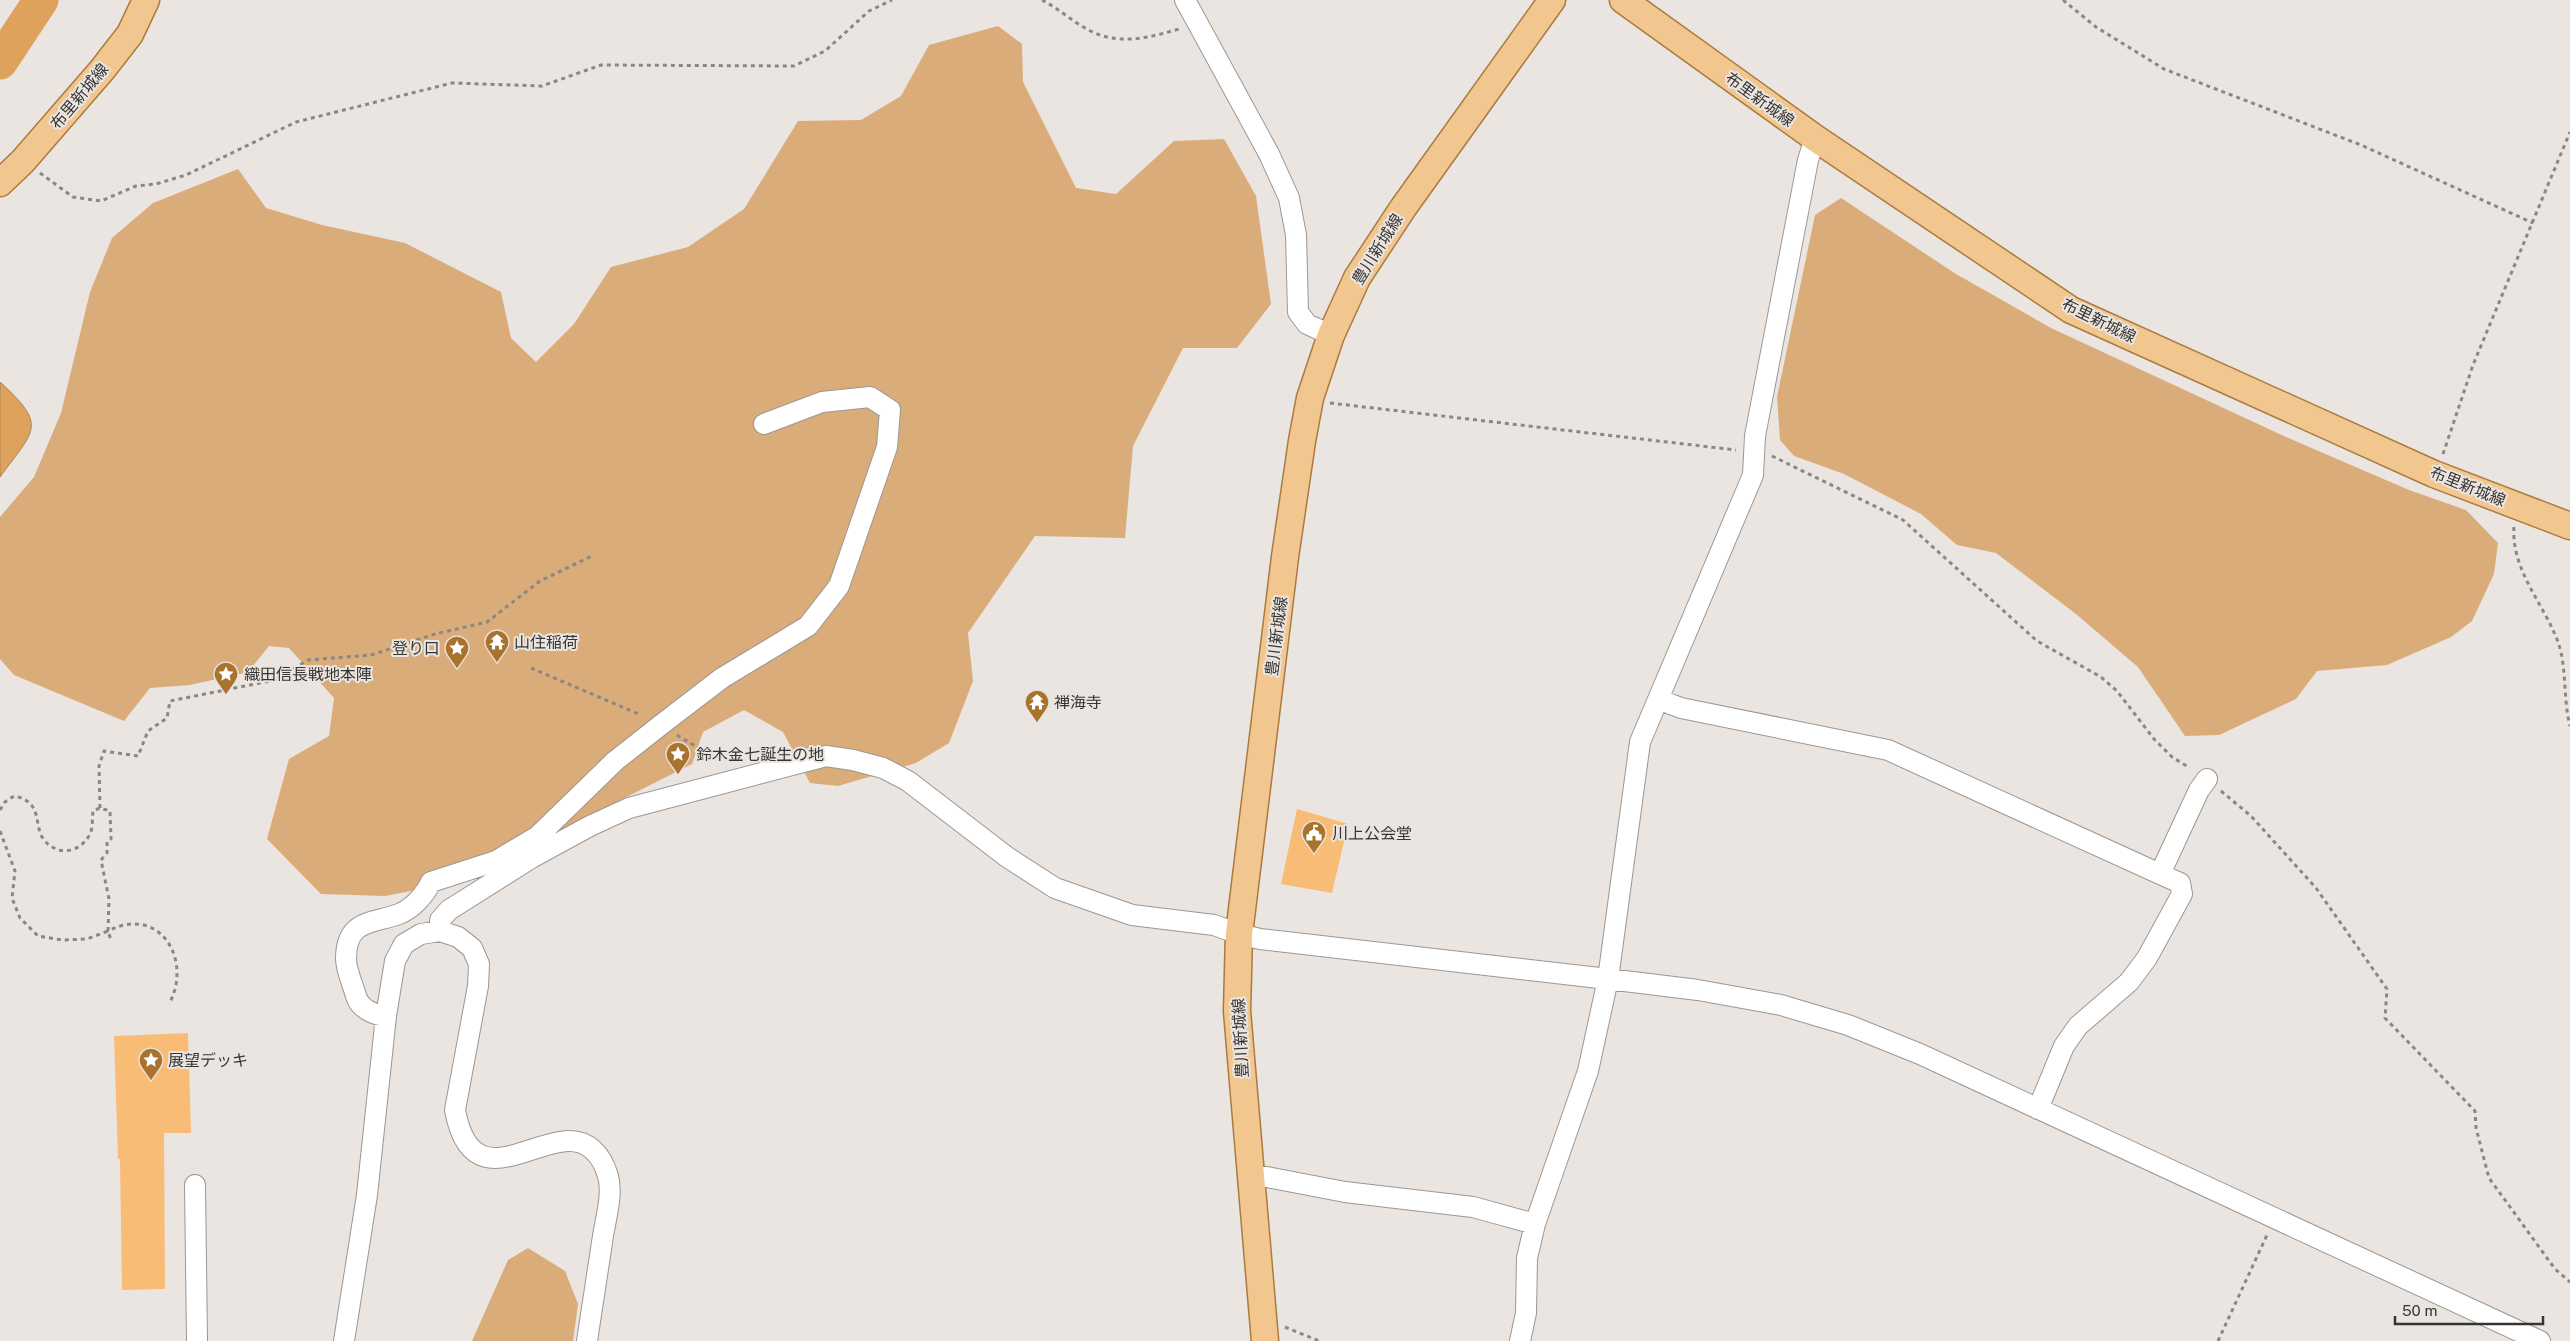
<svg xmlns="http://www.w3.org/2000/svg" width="2570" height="1341" viewBox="0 0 2570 1341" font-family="'Public Sans','Noto Sans JP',sans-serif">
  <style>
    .green { fill: #daac79 }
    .water { fill: #dea25d; stroke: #ac8150 }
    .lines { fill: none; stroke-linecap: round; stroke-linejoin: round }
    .river { stroke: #dea25d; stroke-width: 35 }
    .building { fill: #f9bc76 }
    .minor-casing { stroke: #9c9792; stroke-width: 22 }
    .major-casing { stroke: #aa7b3f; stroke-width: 29 }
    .path { stroke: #8a8784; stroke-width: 3; stroke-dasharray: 4 4; stroke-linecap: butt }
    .minor { stroke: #fff; stroke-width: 20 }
    .major { stroke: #f1c68f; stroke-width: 26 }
    .labels { text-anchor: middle; stroke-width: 4; stroke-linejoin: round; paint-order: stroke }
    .street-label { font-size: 16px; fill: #373533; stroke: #eae5e0 }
    .poi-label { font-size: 16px; fill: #373533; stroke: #eae5e0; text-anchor: start }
  </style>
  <rect width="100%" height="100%" fill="#eae5e0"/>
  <path class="green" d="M998,26L1022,44L1023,82L1076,188L1116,194L1174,141L1224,139L1256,196L1271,304L1237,348H1183L1133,446L1125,538L1035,536L968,633L973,681L949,743L916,763L838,786L810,783L783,732L744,710L703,732L692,764L458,882L385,896L321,894L267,839L289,759L329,736L334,698L289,648L269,646L248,672L190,685L150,688L124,721L14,675L0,659V517L34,477L61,413L90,292L112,238L153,203L238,169L266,208L322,225L405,243L501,292L511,338L536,362L574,324L611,267L688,247L744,209L798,121L861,120L901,96L929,45Z
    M1841,198L1956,274L2051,328L2286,437L2409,490L2466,510L2498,543L2494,574L2472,621L2451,637L2387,665L2317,671L2296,699L2219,735L2185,736L2138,667L2076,614L1996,553L1957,545L1921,514L1844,474L1794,456L1780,440L1777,397L1815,215Z
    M528,1248L565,1271L578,1304L573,1341H472L508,1260Z"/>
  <path class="water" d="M0,382C48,426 35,429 0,477Z"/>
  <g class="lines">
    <path class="river" d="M0,62L41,0"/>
  </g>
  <path class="building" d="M1297,809L1348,824L1332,893L1281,884Z
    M188,1033L191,1133H164L165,1289L122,1290L120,1159H118L114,1036Z"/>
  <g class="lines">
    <defs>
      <path id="minor" d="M1185,0L1269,154L1289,198L1296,235L1298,312L1307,324L1331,335
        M1660,700L1681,708L1888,750L2160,874
        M440,931V920L449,910L533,857L590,826L629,808L826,756L853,760L883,768L908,781L1007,857L1055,888L1132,915L1214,925L1239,934L1260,939L1608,979L1698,990L1781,1005L1848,1025L1920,1054L2540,1341
        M386,1016C374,1015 360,1009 356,996C353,985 346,970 346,959C346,919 372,924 399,914C412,909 425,895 431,882L496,861L538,836L615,761L662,724L722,678L808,626L839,586L887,447L890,410L870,397L822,402L764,424
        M2038,1109L2064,1046L2078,1026L2129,982L2147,958L2182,894L2180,883L2160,874L2199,790L2207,779
        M1250,1177H1267L1345,1192L1473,1207L1535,1224L1588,1071L1608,979L1640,742L1753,475L1755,436L1808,160L1815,138
        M195,1185L197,1341
        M344,1341L367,1195L386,1016L395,961L404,944L421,934L440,931L458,937L472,948L479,964L478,986L455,1110C474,1213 554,1112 593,1150C600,1156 605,1166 608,1176C613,1194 606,1217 603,1236C598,1271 592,1306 587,1341
        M1520,1341L1526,1313L1527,1258L1535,1224"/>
      <path id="major" d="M1623,0L1815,138L2071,310L2434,474L2570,526
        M0,183L23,161L102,70L130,34L146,0
        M1265,1341L1237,1011L1239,934L1285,557L1302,441L1310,398L1331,335L1357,278L1403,208L1552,0"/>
    </defs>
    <use href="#minor" class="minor-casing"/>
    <use href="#major" class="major-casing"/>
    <path class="path" d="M1042,0C1060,9 1076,25 1095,33C1123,45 1151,37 1179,29
      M2063,0L2096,27L2164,69L2361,145L2533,223
      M40,173L73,197L101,201L136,186L156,184L186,175L296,122L452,83L542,86L601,65L794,66L825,51L869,11L892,0
      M1330,403L1736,450
      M2443,454L2473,365L2570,132
      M1772,456L1903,520L2037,641L2101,677L2117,691L2154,739L2172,757L2190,768
      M2514,527C2511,570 2544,604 2558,642C2567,667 2563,700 2570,726
      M531,668L641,715
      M677,735L723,763
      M2221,791L2251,816L2316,888L2387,989L2385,1018L2475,1111L2476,1128L2489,1178L2555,1269L2570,1282
      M100,808L99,766L104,751L138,756L148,731L167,718L170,701L275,680L308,660L371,655L435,634L487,622L540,581L592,556
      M0,810L5,802L14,796C45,802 32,827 45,841C59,857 81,852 90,834C93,828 92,818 93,811L100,808L110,811L111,839L107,842V853L101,860L109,899L108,931C160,904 193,960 169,1004
      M0,831L15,871L12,898L20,918L38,936L62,940L87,939L108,931L111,940
      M1285,1327L1319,1341
      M2218,1341L2267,1235"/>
    <use href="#minor" class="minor"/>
    <use href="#major" class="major"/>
  </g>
  <defs>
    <symbol id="temple-pin" viewBox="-11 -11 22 30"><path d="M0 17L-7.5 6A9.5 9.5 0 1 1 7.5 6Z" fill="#a9732e" stroke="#eae5e0"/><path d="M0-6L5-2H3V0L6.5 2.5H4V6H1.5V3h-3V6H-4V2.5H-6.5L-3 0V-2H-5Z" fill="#fff"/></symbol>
    <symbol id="sight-pin" viewBox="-11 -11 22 30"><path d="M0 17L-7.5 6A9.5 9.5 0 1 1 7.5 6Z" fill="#a9732e" stroke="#eae5e0"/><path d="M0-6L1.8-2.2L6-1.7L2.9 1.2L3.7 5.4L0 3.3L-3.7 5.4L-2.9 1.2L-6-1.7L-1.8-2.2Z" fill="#fff"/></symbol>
    <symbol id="civic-pin" viewBox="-11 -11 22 30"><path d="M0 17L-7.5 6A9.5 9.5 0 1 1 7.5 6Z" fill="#a9732e" stroke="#eae5e0"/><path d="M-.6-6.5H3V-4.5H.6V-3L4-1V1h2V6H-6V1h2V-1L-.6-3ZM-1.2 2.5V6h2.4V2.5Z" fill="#fff"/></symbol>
  </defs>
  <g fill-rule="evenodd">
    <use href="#temple-pin" x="483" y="628" width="28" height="38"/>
    <use href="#sight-pin" x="443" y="634" width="28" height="38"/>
    <use href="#sight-pin" x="212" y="660" width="28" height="38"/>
    <use href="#temple-pin" x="1023" y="688" width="28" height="38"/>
    <use href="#sight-pin" x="664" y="740" width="28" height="38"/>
    <use href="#civic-pin" x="1300" y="819" width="28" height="38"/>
    <use href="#sight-pin" x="137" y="1046" width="28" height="38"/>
  </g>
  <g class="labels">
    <g class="street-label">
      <text transform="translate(79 96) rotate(-50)" y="6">布里新城線</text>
      <text transform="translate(1760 99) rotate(36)" y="6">布里新城線</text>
      <text transform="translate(1377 249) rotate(-58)" y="6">豊川新城線</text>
      <text transform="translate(2099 320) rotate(26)" y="6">布里新城線</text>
      <text transform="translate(2468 486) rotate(22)" y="6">布里新城線</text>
      <text transform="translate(1276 636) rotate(-83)" y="6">豊川新城線</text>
      <text transform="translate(1240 1038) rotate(-93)" y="6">豊川新城線</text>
    </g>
    <g class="poi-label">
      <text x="514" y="648">山住稲荷</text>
      <text x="440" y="654" text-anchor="end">登り口</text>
      <text x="244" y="680">織田信長戦地本陣</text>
      <text x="1054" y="708">禅海寺</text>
      <text x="696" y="760">鈴木金七誕生の地</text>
      <text x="1332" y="839">川上公会堂</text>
      <text x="168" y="1066">展望デッキ</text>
    </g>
  </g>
  <path d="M2395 1316v8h148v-8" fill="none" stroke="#373533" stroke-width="2.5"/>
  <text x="2402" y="1316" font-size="15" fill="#373533" stroke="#eae5e0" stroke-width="4" paint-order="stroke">50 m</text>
</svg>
